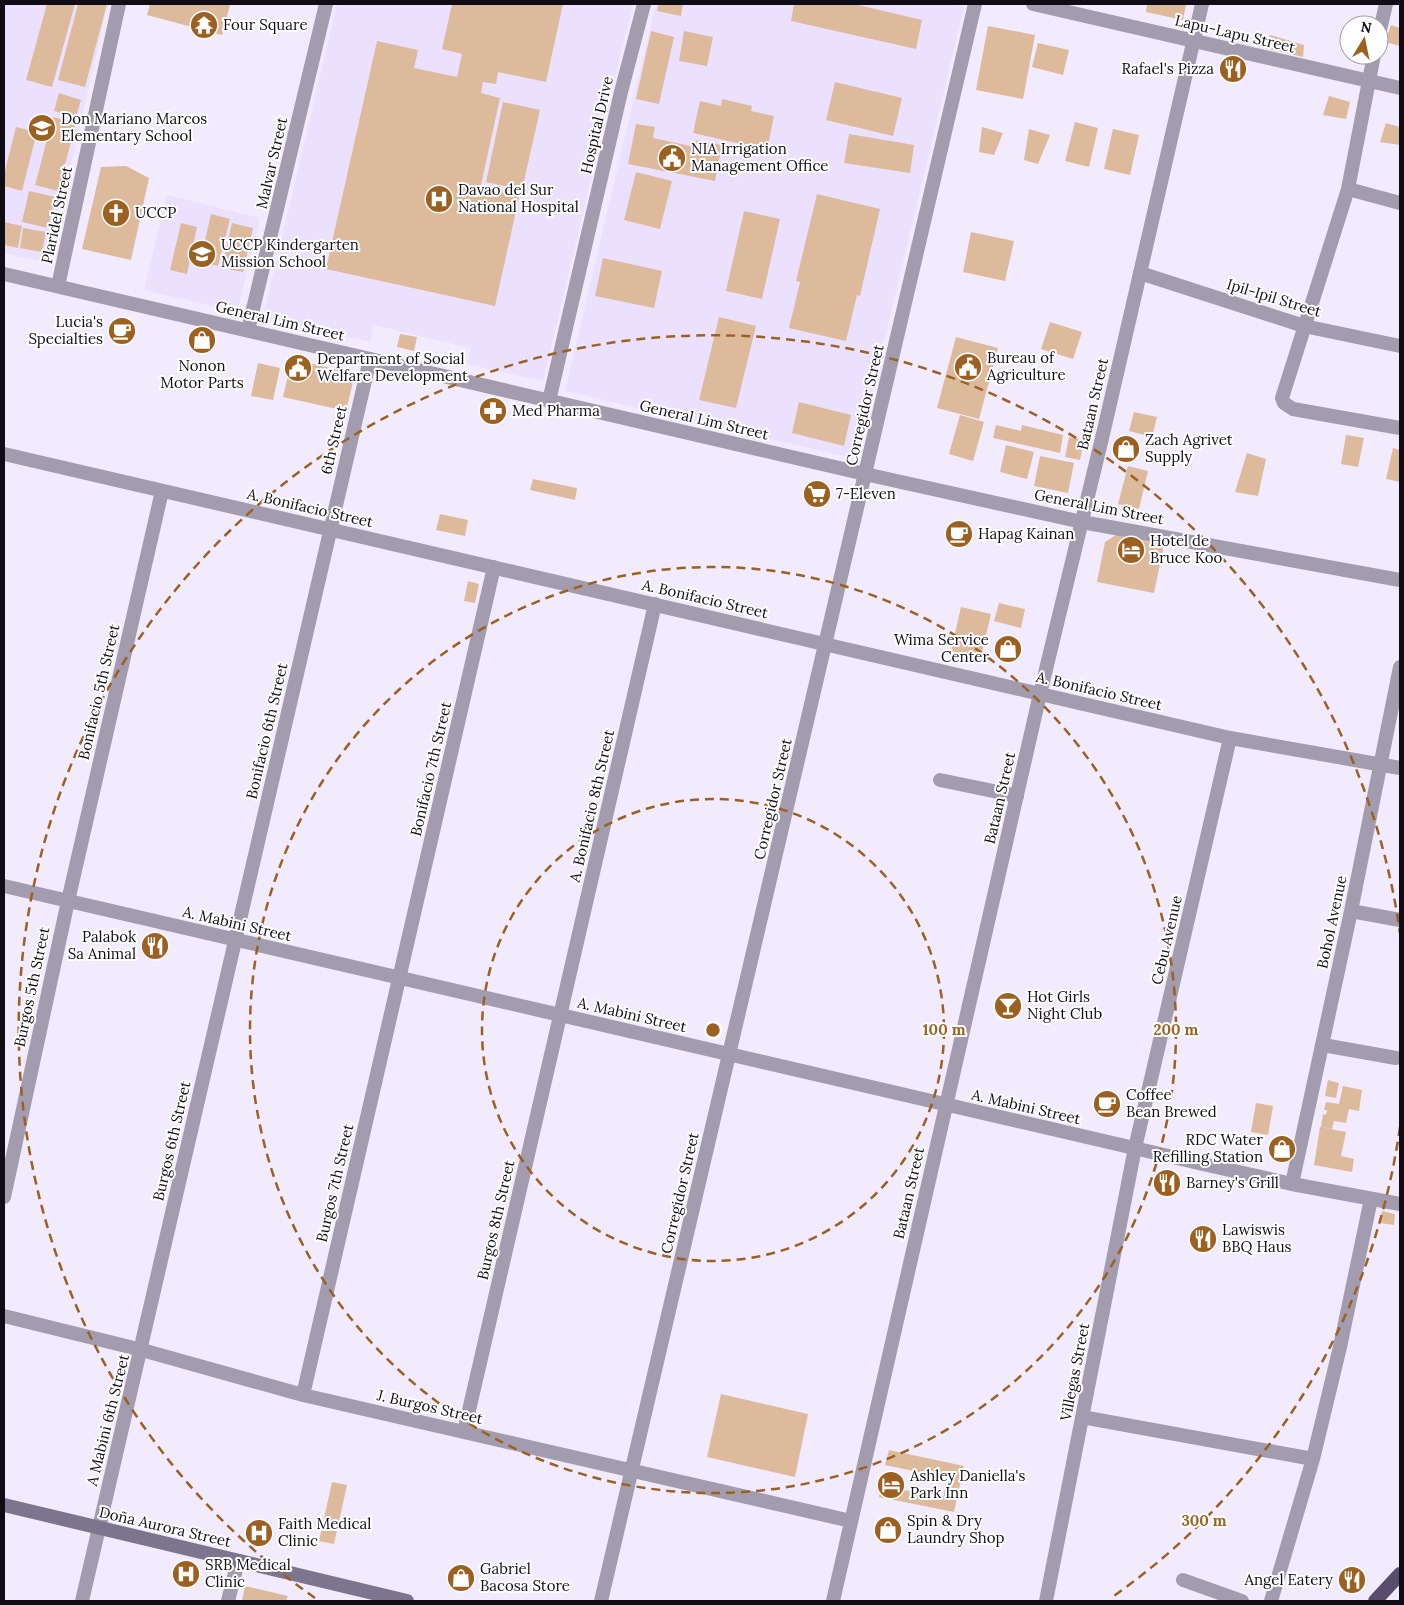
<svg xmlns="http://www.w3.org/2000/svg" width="1404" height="1605" viewBox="0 0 1404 1605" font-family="Lora,serif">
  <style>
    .built { fill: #ebe1fe }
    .building { fill: #deba9c }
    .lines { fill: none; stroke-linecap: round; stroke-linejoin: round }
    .minor { stroke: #a29cae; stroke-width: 14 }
    .tertiary { stroke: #a29cae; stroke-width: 14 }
    .secondary { stroke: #7d758e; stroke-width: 14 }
    .trunk { stroke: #584d6d; stroke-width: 14 }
    .ring { fill: none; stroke: #9c6021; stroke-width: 2.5; stroke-dasharray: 9 6 }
    .labels { text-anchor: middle; stroke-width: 4; stroke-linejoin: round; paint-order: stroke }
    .poi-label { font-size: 15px; fill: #100c16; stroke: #fff; text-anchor: start }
    .street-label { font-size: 15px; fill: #100c16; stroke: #fff }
    .centre { fill: #9c6021; stroke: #fff; stroke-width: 2.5 }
    .ring-label { font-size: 15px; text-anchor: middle; font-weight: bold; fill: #9c6021; stroke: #fff; stroke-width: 4; stroke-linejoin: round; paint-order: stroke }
  </style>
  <rect width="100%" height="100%" fill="#f1ebfd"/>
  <path class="built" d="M4,4H108L48,263L4,253Z
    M337,4H633L543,381L467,364L471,348L374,325L370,342L263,317Z
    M656,4H952L964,7L856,459L565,391Z
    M167,195L260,218L237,312L144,290Z"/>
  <path class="building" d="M47,4H75L52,87L26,80Z
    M78,4H107L85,87L58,80Z
    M150,4H225L230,5L222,35L147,15Z
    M452,4H563L546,82L498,72L496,84L483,82L481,93L500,98L481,185L520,193L495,306L326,269L377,41L418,50L414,68L457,77L462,54L442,49Z
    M659,4H683L681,16L657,11Z
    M794,4H854L922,20L916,49L791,21Z
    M1147,4H1186L1183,20L1146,12Z
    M1391,25L1400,28V46L1385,42Z
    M988,26L1035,35L1023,99L976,90Z
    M651,31L674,37L659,104L636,99Z
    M684,31L713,37L707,66L679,61Z
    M1270,35L1304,45L1303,57L1265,48Z
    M1038,43L1069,50L1063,75L1032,67Z
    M835,82L902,98L893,136L826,120Z
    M59,93L81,100L76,117L54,111Z
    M1329,96L1350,102L1346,119L1323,115Z
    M722,99L752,106L751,111L774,116L767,150L693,133L700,101L721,106Z
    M503,102L540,110L522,190L486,182Z
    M53,117L76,123L58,191L35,185Z
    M1075,122L1098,128L1089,167L1065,161Z
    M1386,123L1400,127V145L1380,142Z
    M636,124L655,127L653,138L695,147L696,140L722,145L715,181L628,164Z
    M16,127L37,132L22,191L4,186V175Z
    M982,127L1003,133L994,155L979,152Z
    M1029,129L1050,135L1038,164L1024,160Z
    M1113,129L1139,135L1130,175L1104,169Z
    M849,134L914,145L910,173L844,163Z
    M126,166L149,178L131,260L82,249L101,167Z
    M636,172L672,181L660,229L624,220Z
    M29,191L55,197L48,228L22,222Z
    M817,194L880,209L860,296L857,295L846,341L789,328L800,282L796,281Z
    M744,211L780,219L762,299L726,291Z
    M211,214L230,219L218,266L200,262Z
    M4,222L22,226L18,248L4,245Z
    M181,223L197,227L187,274L170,270Z
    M232,223L253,228L243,272L222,268Z
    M23,228L46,232L42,252L20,248Z
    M971,232L1014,241L1005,281L963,272Z
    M603,258L662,271L654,308L595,296Z
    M719,317L756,326L736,408L699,400Z
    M1050,322L1082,332L1073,359L1041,349Z
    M400,334L417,337L414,351L397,347Z
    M956,337L998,348L979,419L937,408Z
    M292,359L355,374L346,411L283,397Z
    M258,363L280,368L273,400L251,396Z
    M799,402L851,415L844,446L792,433Z
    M1134,412L1157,417L1152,437L1129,431Z
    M960,415L984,422L973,461L949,454Z
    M996,425L1021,431L1022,425L1063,435L1060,453L993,438Z
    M1346,435L1364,438L1358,467L1341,464Z
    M1069,437L1084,440L1080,460L1065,457Z
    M1006,445L1034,452L1027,479L1000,472Z
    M1393,448L1400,450V482L1386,479Z
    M1247,453L1266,459L1258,496L1235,492Z
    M1040,456L1074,463L1068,493L1034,486Z
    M1128,466L1148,471L1139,509L1118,504Z
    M533,479L577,488L575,500L530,490Z
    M440,514L468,520L465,536L436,530Z
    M1116,535L1164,545L1154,593L1097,582L1105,542Z
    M468,581L479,584L475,603L464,601Z
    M999,603L1025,609L1021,628L994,621Z
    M961,607L991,614L981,657L951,651Z
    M1328,1080L1339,1083L1336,1098L1325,1096Z
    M1343,1086L1362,1090L1359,1111L1349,1109L1346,1123L1334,1121L1332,1129L1321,1127L1323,1114L1326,1115L1327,1110H1324L1326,1102L1339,1104Z
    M1256,1103L1273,1106L1268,1135L1251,1132Z
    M1320,1127L1346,1132L1341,1156L1354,1159L1352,1172L1314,1165Z
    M1278,1139L1292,1141L1289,1159L1275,1157Z
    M1382,1211L1395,1214L1394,1225L1380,1223Z
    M721,1394L808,1414L795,1477L707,1457Z
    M889,1450L964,1466L954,1512L879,1497L883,1477L901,1481L899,1489L943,1498L947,1478L885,1465Z
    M332,1482L347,1485L334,1544L319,1541Z
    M245,1586L288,1596L286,1601H242Z"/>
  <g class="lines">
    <path class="minor" d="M1379,34L1386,4
      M1374,55L1348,189L1282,398L1284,403L1293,409L1400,428
      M1348,189L1400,203
      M1140,273L1304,326L1400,346
      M58,286L119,4
      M248,330L326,4
      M549,401L621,92L644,4
      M4,454L1230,738L1400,768
      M1082,522L1400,580
      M940,780L1017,796
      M1351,911L1400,920
      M1323,1045L1396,1058
      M1292,1184L1351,911L1400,667
      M4,1197L68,901L162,491
      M4,1316L142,1350L303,1395L851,1521
      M303,1395L494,567
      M1082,1417L1313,1459
      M464,1432L655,604
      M1183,1580L1242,1601
      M82,1601L370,359
      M228,1601L238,1561
      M601,1601L975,4
      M1046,1601L1135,1148L1230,738
      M1271,1601L1313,1459L1340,1347L1371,1199"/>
    <path class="tertiary" d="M1033,4L1400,88
      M4,274L865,474L1082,522
      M4,886L1203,1164L1292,1184L1400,1204
      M833,1601L1040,694L1103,434L1202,4"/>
    <path class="secondary" d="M4,1505L407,1601"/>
    <path class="trunk" d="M1375,1601L1400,1574"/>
  </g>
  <g class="ring">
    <circle cx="713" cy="1030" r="231"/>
    <circle cx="713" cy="1030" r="463"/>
    <path d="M1400 1127A694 694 0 0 1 1111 1598M315 1598A694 694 0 1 1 1400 933"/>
  </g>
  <defs>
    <symbol id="temple-disc" viewBox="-11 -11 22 22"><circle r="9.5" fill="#9c6021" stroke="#fff"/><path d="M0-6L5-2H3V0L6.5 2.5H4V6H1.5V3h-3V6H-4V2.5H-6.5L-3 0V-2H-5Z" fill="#fff"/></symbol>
    <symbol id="restaurant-disc" viewBox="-11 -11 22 22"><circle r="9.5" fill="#9c6021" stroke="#fff"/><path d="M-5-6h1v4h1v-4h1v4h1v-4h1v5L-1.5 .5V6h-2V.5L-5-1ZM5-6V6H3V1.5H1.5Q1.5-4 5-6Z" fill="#fff"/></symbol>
    <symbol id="school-disc" viewBox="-11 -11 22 22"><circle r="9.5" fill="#9c6021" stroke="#fff"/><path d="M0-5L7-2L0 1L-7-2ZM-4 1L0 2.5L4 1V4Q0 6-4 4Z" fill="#fff"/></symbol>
    <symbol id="civic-disc" viewBox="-11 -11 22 22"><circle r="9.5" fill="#9c6021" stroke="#fff"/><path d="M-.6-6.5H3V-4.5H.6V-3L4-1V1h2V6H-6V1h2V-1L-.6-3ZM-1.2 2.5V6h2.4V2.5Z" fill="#fff"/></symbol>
    <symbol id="hospital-disc" viewBox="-11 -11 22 22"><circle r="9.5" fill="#9c6021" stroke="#fff"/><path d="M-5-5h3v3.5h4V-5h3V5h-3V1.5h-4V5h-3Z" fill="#fff"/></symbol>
    <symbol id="church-disc" viewBox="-11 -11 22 22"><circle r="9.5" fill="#9c6021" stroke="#fff"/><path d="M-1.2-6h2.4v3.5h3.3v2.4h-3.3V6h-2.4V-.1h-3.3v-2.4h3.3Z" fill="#fff"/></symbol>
    <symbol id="cafe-disc" viewBox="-11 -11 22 22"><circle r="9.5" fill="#9c6021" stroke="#fff"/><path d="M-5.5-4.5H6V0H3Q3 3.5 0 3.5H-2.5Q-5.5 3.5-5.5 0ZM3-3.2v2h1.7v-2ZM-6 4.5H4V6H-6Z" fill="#fff"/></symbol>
    <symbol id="shop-disc" viewBox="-11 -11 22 22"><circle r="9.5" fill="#9c6021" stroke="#fff"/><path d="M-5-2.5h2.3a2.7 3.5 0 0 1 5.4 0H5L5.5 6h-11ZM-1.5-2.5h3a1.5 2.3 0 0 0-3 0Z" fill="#fff"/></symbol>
    <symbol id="pharmacy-disc" viewBox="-11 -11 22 22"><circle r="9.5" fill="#9c6021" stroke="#fff"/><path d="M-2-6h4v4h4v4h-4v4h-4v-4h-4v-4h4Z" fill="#fff"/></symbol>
    <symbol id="supermarket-disc" viewBox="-11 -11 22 22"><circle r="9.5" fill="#9c6021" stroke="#fff"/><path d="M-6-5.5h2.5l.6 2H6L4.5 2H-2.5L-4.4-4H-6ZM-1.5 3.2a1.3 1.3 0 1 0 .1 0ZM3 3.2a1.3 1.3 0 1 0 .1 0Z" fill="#fff"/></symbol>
    <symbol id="hotel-disc" viewBox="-11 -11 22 22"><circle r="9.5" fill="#9c6021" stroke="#fff"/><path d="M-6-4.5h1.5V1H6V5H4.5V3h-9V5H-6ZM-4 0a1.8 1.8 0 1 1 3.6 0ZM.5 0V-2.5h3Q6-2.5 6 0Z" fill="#fff"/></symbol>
    <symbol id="bar-disc" viewBox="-11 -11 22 22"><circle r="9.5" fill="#9c6021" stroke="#fff"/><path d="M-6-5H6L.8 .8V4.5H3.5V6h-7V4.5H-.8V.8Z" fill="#fff"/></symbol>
  </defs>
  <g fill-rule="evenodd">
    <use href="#temple-disc" x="188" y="9" width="32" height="32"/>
    <use href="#restaurant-disc" x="1217" y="53" width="32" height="32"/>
    <use href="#school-disc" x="26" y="112" width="32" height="32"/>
    <use href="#civic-disc" x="656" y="142" width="32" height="32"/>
    <use href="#hospital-disc" x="423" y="183" width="32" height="32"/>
    <use href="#church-disc" x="100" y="197" width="32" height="32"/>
    <use href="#school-disc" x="186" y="238" width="32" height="32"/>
    <use href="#cafe-disc" x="106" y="315" width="32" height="32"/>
    <use href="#shop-disc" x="186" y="324" width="32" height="32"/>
    <use href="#civic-disc" x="952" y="351" width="32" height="32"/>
    <use href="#civic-disc" x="282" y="352" width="32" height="32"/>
    <use href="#pharmacy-disc" x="477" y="395" width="32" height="32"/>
    <use href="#shop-disc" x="1110" y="433" width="32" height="32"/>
    <use href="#supermarket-disc" x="801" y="478" width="32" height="32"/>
    <use href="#cafe-disc" x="943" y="518" width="32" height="32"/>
    <use href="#hotel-disc" x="1115" y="534" width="32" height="32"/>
    <use href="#shop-disc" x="992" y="633" width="32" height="32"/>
    <use href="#restaurant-disc" x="139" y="930" width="32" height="32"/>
    <use href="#bar-disc" x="992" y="990" width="32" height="32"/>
    <use href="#cafe-disc" x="1091" y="1088" width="32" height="32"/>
    <use href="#shop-disc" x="1266" y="1133" width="32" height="32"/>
    <use href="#restaurant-disc" x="1151" y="1167" width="32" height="32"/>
    <use href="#restaurant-disc" x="1187" y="1223" width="32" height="32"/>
    <use href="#hotel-disc" x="875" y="1469" width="32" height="32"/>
    <use href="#shop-disc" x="872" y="1514" width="32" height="32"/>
    <use href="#hospital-disc" x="243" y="1517" width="32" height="32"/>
    <use href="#hospital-disc" x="170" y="1558" width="32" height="32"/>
    <use href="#shop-disc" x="445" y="1562" width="32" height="32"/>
    <use href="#restaurant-disc" x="1336" y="1564" width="32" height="32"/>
  </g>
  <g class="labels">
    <g class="poi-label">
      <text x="223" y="30">Four Square</text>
      <text x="1214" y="74" text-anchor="end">Rafael's Pizza</text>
      <text x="61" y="124">Don Mariano Marcos<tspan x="61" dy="17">Elementary School</tspan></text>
      <text x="691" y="154">NIA Irrigation<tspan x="691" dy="17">Management Office</tspan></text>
      <text x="458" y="195">Davao del Sur<tspan x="458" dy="17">National Hospital</tspan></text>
      <text x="135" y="218">UCCP</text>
      <text x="221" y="250">UCCP Kindergarten<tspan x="221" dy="17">Mission School</tspan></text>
      <text x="103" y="327" text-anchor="end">Lucia's<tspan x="103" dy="17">Specialties</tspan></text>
      <text x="987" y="363">Bureau of<tspan x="987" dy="17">Agriculture</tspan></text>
      <text x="317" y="364">Department of Social<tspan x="317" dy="17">Welfare Development</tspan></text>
      <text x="202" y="371" text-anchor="middle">Nonon<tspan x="202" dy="17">Motor Parts</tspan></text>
      <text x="512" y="416">Med Pharma</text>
      <text x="1145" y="445">Zach Agrivet<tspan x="1145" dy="17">Supply</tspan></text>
      <text x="836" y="499">7-Eleven</text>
      <text x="978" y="539">Hapag Kainan</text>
      <text x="1150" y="546">Hotel de<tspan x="1150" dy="17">Bruce Koo</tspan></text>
      <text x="989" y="645" text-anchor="end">Wima Service<tspan x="989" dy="17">Center</tspan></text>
      <text x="136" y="942" text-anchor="end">Palabok<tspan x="136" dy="17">Sa Animal</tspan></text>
      <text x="1027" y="1002">Hot Girls<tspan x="1027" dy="17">Night Club</tspan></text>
      <text x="1126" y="1100">Coffee<tspan x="1126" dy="17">Bean Brewed</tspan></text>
      <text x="1263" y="1145" text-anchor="end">RDC Water<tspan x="1263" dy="17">Refilling Station</tspan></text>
      <text x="1186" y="1188">Barney's Grill</text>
      <text x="1222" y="1235">Lawiswis<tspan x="1222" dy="17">BBQ Haus</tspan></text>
      <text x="910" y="1481">Ashley Daniella's<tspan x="910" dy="17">Park Inn</tspan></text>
      <text x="907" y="1526">Spin &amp; Dry<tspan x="907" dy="17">Laundry Shop</tspan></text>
      <text x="278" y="1529">Faith Medical<tspan x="278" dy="17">Clinic</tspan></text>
      <text x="205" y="1570">SRB Medical<tspan x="205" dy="17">Clinic</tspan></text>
      <text x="480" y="1574">Gabriel<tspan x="480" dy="17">Bacosa Store</tspan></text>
      <text x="1333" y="1585" text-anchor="end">Angel Eatery</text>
    </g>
    <g class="street-label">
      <text transform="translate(1235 34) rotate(13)" y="5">Lapu-Lapu Street</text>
      <text transform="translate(597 125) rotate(-77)" y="5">Hospital Drive</text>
      <text transform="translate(272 163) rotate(-77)" y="5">Malvar Street</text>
      <text transform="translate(57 215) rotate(-78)" y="5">Plaridel Street</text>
      <text transform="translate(1274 298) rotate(17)" y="5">Ipil-Ipil Street</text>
      <text transform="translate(280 321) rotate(13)" y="5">General Lim Street</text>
      <text transform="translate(1093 404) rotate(-77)" y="5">Bataan Street</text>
      <text transform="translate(865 405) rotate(-77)" y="5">Corregidor Street</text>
      <text transform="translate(704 420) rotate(13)" y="5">General Lim Street</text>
      <text transform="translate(334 440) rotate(-77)" y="5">6th Street</text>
      <text transform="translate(1099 507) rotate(11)" y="5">General Lim Street</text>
      <text transform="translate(310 508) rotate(13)" y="5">A. Bonifacio Street</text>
      <text transform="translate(705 599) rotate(13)" y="5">A. Bonifacio Street</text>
      <text transform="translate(1099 691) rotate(13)" y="5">A. Bonifacio Street</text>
      <text transform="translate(99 692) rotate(-77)" y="5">Bonifacio 5th Street</text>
      <text transform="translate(267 731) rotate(-77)" y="5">Bonifacio 6th Street</text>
      <text transform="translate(431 769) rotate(-77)" y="5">Bonifacio 7th Street</text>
      <text transform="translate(1000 798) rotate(-77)" y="5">Bataan Street</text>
      <text transform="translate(773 799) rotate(-77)" y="5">Corregidor Street</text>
      <text transform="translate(592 806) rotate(-77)" y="5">A. Bonifacio 8th Street</text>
      <text transform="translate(1332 922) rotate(-78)" y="5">Bohol Avenue</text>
      <text transform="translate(237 924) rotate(13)" y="5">A. Mabini Street</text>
      <text transform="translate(1167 940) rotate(-77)" y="5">Cebu Avenue</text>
      <text transform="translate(32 987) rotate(-78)" y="5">Burgos 5th Street</text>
      <text transform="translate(632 1015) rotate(13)" y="5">A. Mabini Street</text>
      <text transform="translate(1026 1107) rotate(13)" y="5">A. Mabini Street</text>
      <text transform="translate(172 1141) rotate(-77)" y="5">Burgos 6th Street</text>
      <text transform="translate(335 1183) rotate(-77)" y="5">Burgos 7th Street</text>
      <text transform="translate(680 1193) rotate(-77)" y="5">Corregidor Street</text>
      <text transform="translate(909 1193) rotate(-77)" y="5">Bataan Street</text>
      <text transform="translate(496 1220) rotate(-77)" y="5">Burgos 8th Street</text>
      <text transform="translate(1075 1372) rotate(-79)" y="5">Villegas Street</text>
      <text transform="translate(430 1407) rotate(13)" y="5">J. Burgos Street</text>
      <text transform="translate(108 1420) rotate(-76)" y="5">A Mabini 6th Street</text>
      <text transform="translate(165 1527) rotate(13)" y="5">Doña Aurora Street</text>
    </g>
  </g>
  <circle cx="713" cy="1030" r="8" class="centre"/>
  <g class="ring-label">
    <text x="944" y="1035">100 m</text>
    <text x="1176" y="1035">200 m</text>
    <text x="1204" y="1526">300 m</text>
  </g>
  <rect width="1404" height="1605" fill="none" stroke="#100c16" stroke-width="10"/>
  <g transform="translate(1364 40) rotate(10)"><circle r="24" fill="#ffffff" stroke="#9f9ea2"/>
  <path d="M0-4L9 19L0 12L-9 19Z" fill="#9c6021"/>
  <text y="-8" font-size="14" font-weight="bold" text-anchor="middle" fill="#100c16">N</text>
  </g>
</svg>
